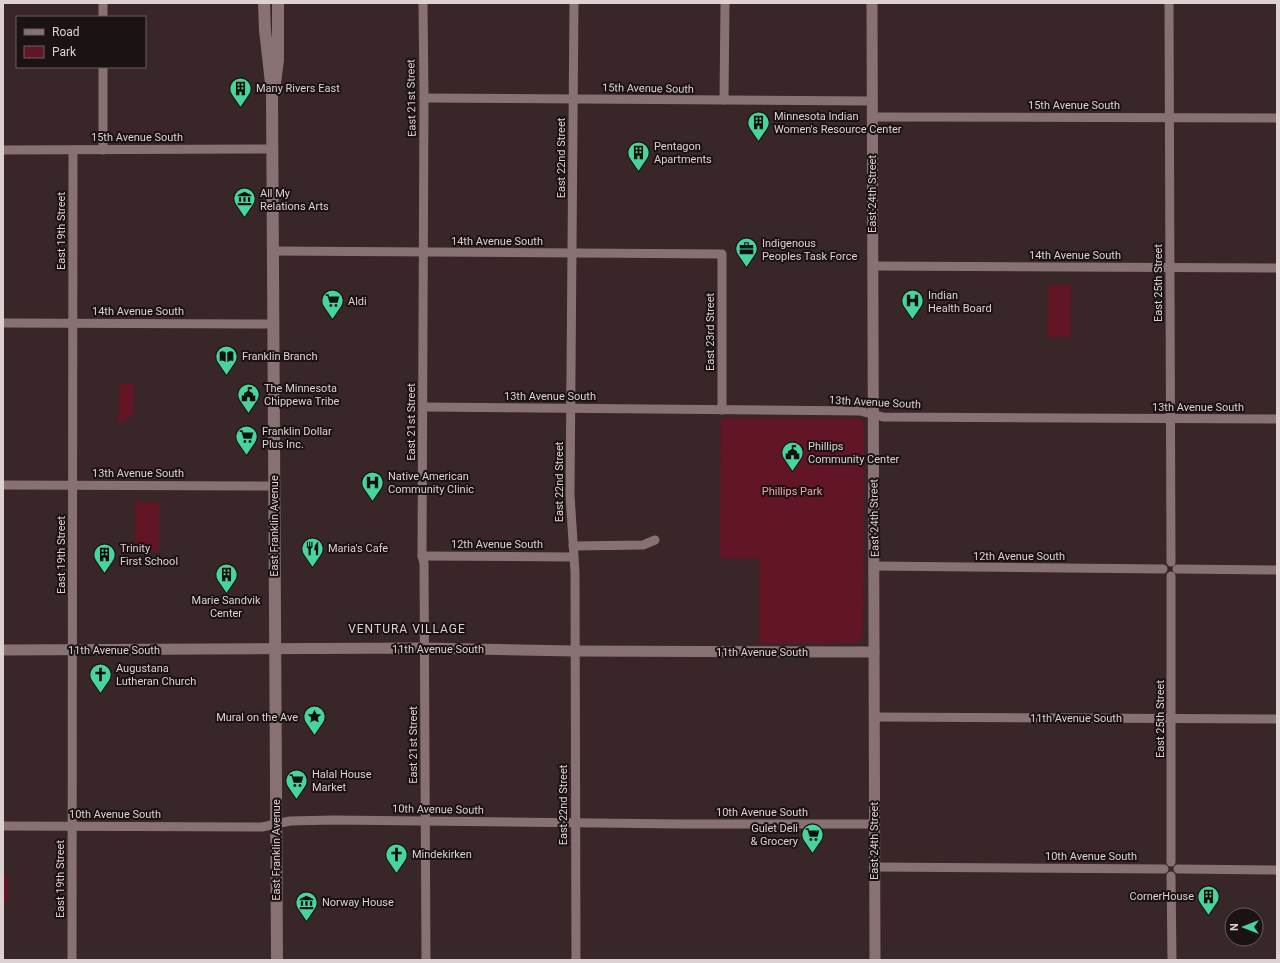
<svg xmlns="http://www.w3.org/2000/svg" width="1280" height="963" font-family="Roboto,sans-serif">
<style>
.green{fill:#621525}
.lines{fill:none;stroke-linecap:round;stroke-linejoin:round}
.minor{stroke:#877173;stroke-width:9}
.tertiary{stroke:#877173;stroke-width:11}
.secondary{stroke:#877173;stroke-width:12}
.labels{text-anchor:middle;stroke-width:4;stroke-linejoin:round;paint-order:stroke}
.poi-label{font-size:11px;fill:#ded1d2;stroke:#1a1213;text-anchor:start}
.street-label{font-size:11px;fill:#ded1d2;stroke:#1a1213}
.park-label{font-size:11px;fill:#f4a5ad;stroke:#1a1213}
.neighbourhood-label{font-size:12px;letter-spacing:1px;fill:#ded1d2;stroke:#1a1213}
</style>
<rect width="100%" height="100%" fill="#392628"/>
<g class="green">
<polygon points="1048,285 1071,285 1070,337 1047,337"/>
<polygon points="119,384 134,384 134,414 118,426"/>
<polygon points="721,418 859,418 864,423 863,636 858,643 759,644 759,559 720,558"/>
<polygon points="135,502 159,503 159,551 135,551"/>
<rect x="3" y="876" width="5" height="25"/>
</g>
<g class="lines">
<g class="minor">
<polyline points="103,3 103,17"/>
<polyline points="423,3 424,98 422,556 424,563 426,960"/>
<polyline points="574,3 570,495 575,572 576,960"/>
<polyline points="1169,3 1171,562"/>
<polyline points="103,67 103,150"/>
<polyline points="424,98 872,101"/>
<polyline points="724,100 725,3"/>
<polyline points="872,117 1277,118"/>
<polyline points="3,150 272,149"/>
<polyline points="272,251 722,254 722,410"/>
<polyline points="873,266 1277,268"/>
<polyline points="3,323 273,324"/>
<polyline points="423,407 860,411 883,417 1277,419"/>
<polyline points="3,485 274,486"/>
<polyline points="573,546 643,545 655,540"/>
<polyline points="422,556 573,557"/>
<polyline points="874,566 1163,569"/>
<polyline points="1177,569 1277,570"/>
<polyline points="1171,576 1171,862"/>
<polyline points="875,717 1277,719"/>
<polyline points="3,826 262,827 290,821 334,820 683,824 874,824"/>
<polyline points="874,867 1164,869"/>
<polyline points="1178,869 1277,870"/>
<polyline points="1171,876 1172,960"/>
<polyline points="72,960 73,150"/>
</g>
<g class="tertiary">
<polyline points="872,3 875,960"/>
<polyline points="3,650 425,648 574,651 874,652"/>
</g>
<g class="secondary">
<polyline points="264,3 265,30 272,92 277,960"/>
<polyline points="275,83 278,60 278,3"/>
</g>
</g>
<defs>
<symbol id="building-pin" viewBox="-11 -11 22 30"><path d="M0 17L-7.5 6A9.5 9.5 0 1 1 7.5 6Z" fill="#47d49d" stroke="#1a1213"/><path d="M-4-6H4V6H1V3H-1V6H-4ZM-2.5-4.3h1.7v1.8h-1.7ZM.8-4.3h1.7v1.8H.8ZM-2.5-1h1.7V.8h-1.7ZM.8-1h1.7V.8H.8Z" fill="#111"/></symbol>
<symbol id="museum-pin" viewBox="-11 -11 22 30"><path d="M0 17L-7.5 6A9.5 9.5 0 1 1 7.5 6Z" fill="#47d49d" stroke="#1a1213"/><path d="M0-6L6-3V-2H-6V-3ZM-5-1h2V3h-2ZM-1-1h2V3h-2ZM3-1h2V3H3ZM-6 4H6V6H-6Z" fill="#111"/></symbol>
<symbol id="office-pin" viewBox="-11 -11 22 30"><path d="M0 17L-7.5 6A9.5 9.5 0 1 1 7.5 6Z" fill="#47d49d" stroke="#1a1213"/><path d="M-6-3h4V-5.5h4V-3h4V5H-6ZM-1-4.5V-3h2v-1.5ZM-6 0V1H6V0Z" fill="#111"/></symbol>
<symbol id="supermarket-pin" viewBox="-11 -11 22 30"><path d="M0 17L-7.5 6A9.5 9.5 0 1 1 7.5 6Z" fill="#47d49d" stroke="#1a1213"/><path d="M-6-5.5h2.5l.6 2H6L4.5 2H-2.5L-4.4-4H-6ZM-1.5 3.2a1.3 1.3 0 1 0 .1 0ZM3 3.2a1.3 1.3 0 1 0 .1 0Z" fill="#111"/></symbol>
<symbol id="hospital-pin" viewBox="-11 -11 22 30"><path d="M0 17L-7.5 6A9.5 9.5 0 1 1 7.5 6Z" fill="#47d49d" stroke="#1a1213"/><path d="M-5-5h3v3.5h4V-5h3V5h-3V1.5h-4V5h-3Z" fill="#111"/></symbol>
<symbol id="library-pin" viewBox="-11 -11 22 30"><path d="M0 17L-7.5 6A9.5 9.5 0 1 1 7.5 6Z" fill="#47d49d" stroke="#1a1213"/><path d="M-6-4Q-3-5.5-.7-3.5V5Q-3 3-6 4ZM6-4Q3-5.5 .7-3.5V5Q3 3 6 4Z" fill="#111"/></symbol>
<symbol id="civic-pin" viewBox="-11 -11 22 30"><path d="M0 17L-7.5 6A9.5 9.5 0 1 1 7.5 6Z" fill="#47d49d" stroke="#1a1213"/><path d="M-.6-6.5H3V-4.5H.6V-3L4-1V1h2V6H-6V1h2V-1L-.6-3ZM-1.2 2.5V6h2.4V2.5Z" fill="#111"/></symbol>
<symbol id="restaurant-pin" viewBox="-11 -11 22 30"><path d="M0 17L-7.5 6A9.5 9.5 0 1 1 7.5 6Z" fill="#47d49d" stroke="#1a1213"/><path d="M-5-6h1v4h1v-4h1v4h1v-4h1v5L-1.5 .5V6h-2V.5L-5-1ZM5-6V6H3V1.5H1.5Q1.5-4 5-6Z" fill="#111"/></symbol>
<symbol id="church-pin" viewBox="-11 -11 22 30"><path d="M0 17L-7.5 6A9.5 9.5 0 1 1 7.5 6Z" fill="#47d49d" stroke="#1a1213"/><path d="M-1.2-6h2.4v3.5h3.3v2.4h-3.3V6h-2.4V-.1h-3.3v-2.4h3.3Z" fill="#111"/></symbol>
<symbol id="sight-pin" viewBox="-11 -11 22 30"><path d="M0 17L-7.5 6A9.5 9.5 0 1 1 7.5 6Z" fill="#47d49d" stroke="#1a1213"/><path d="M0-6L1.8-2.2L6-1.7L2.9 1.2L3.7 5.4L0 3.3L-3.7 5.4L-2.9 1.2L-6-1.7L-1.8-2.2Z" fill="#111"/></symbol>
</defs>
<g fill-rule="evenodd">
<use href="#building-pin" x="228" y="76" width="25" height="34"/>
<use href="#building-pin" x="746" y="110" width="25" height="34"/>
<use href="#building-pin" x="626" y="140" width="25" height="34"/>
<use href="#museum-pin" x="232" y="186" width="25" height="34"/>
<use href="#office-pin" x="734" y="236" width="25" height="34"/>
<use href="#supermarket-pin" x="320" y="288" width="25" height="34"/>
<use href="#hospital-pin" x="900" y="288" width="25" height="34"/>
<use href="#library-pin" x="214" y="344" width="25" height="34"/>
<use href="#civic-pin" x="236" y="382" width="25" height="34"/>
<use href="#supermarket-pin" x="234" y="424" width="25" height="34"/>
<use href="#civic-pin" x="780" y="440" width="25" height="34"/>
<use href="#hospital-pin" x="360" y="470" width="25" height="34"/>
<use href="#restaurant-pin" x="300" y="536" width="25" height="34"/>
<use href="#building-pin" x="92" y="542" width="25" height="34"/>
<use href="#building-pin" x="214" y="562" width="25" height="34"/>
<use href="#church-pin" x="88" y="662" width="25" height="34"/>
<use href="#sight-pin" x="302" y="704" width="25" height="34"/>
<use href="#supermarket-pin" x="284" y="768" width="25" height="34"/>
<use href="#supermarket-pin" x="800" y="822" width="25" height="34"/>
<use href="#church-pin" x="384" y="842" width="25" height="34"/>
<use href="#building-pin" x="1196" y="884" width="25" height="34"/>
<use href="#museum-pin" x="294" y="890" width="25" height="34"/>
</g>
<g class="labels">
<g class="poi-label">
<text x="256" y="92">Many Rivers East</text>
<text x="774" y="120">Minnesota Indian<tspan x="774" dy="13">Women's Resource Center</tspan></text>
<text x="654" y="150">Pentagon<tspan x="654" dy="13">Apartments</tspan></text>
<text x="260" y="197">All My<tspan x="260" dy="13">Relations Arts</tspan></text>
<text x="762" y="247">Indigenous<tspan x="762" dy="13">Peoples Task Force</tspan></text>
<text x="928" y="299">Indian<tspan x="928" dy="13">Health Board</tspan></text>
<text x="348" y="305">Aldi</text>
<text x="242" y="360">Franklin Branch</text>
<text x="264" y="392">The Minnesota<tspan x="264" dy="13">Chippewa Tribe</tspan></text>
<text x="262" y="435">Franklin Dollar<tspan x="262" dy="13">Plus Inc.</tspan></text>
<text x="808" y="450">Phillips<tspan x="808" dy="13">Community Center</tspan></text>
<text x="388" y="480">Native American<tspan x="388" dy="13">Community Clinic</tspan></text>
<text x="120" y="552">Trinity<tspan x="120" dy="13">First School</tspan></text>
<text x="328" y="552">Maria's Cafe</text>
<text x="226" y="604" text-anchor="middle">Marie Sandvik<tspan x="226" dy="13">Center</tspan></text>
<text x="116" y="672">Augustana<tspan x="116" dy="13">Lutheran Church</tspan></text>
<text x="298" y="721" text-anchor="end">Mural on the Ave</text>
<text x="312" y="778">Halal House<tspan x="312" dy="13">Market</tspan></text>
<text x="798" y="832" text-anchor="end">Gulet Deli<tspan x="798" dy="13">&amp; Grocery</tspan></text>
<text x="412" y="858">Mindekirken</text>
<text x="1194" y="900" text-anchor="end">CornerHouse</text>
<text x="322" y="906">Norway House</text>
</g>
<g class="street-label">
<text transform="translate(648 88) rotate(1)" y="4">15th Avenue South</text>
<text transform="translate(411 98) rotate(-91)" y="4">East 21st Street</text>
<text x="1074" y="109">15th Avenue South</text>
<text x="137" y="141">15th Avenue South</text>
<text transform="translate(561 158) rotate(-90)" y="4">East 22nd Street</text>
<text transform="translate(872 194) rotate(-90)" y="4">East 24th Street</text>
<text transform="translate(61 231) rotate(-90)" y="4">East 19th Street</text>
<text x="497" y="245">14th Avenue South</text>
<text x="1075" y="259">14th Avenue South</text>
<text transform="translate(1158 283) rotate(-90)" y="4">East 25th Street</text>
<text x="138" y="315">14th Avenue South</text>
<text transform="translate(710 332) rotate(-90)" y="4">East 23rd Street</text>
<text x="550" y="400">13th Avenue South</text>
<text transform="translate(875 402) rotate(3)" y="4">13th Avenue South</text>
<text x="1198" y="411">13th Avenue South</text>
<text transform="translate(411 422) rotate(-90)" y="4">East 21st Street</text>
<text x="138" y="477">13th Avenue South</text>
<text transform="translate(559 482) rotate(-90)" y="4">East 22nd Street</text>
<text transform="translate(874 518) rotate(-91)" y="4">East 24th Street</text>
<text transform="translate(274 526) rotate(-90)" y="4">East Franklin Avenue</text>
<text x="497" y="548">12th Avenue South</text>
<text transform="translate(61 555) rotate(-90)" y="4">East 19th Street</text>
<text x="1019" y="560">12th Avenue South</text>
<text x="438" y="653">11th Avenue South</text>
<text x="114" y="654">11th Avenue South</text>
<text x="762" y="656">11th Avenue South</text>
<text x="1076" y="722">11th Avenue South</text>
<text transform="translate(1160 719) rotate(-90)" y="4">East 25th Street</text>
<text transform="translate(413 745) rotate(-90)" y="4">East 21st Street</text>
<text transform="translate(563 805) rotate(-90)" y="4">East 22nd Street</text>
<text transform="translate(438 809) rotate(1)" y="4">10th Avenue South</text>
<text x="762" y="816">10th Avenue South</text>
<text x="115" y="818">10th Avenue South</text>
<text transform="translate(874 841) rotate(-90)" y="4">East 24th Street</text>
<text transform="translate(276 850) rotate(-90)" y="4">East Franklin Avenue</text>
<text x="1091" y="860">10th Avenue South</text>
<text transform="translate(60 879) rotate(-90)" y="4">East 19th Street</text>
</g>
<g class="park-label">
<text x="792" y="495">Phillips Park</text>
</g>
<g class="neighbourhood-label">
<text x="407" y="633">VENTURA VILLAGE</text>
</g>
</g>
<rect width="1280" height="963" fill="none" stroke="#ded1d2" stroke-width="8"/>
<rect x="16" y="16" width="130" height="52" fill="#1a1213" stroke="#685e5f"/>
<rect x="24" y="29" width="20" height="6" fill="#877173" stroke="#685e5f"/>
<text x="52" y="36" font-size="12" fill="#ded1d2">Road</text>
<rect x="24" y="46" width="20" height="12" fill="#621525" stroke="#685e5f"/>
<text x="52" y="56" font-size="12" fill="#ded1d2">Park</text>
<g transform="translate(1244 927) rotate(270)"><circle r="19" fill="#1a1213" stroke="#685e5f"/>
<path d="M0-3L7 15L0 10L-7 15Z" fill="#47d49d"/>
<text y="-6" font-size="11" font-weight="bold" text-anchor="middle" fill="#ded1d2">N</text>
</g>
</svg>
